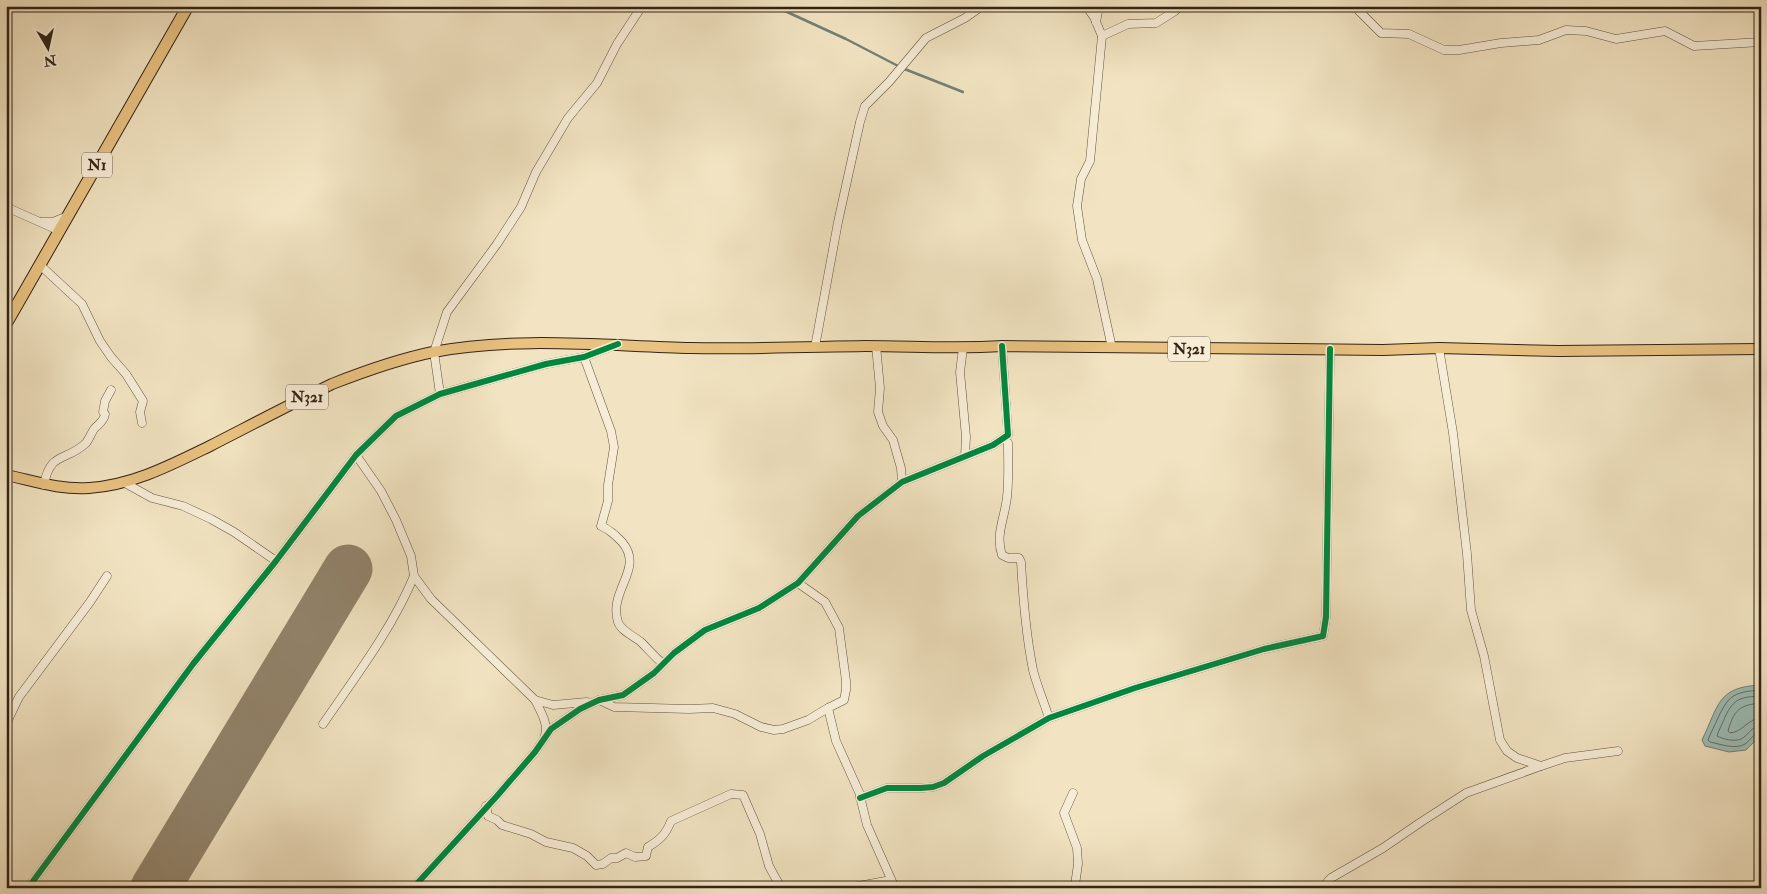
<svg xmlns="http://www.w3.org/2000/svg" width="1767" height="894" font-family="'IM FELL Double Pica',serif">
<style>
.water{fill:#9cbeb7;stroke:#728076}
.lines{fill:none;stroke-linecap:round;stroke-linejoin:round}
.shore{stroke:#677066;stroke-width:1}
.stream{stroke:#728076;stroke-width:2.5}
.runway{stroke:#92846c;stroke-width:49}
.minor-casing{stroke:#625340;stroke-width:9}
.major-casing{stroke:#322315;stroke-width:12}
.highway-casing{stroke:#322315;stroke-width:13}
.minor{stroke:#f7edd7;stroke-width:8}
.major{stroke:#e9c281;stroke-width:10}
.highway{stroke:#e9c281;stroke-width:11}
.cycleway-casing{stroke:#f7edd7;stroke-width:9}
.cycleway{stroke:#00873e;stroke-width:6}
.labels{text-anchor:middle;stroke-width:4.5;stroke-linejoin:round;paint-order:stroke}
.shield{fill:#f7edd7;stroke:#6d604f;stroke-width:1}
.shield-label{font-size:15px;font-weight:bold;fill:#322315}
</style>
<rect width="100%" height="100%" fill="#f2e4c2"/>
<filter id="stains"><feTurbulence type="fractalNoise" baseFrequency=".004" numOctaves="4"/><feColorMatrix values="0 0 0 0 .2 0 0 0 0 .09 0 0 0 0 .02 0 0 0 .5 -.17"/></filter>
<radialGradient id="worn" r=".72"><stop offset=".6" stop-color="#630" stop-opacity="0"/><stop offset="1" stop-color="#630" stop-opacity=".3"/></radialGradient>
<path class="water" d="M1761 685V735L1746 750 1729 752 1705 746 1702 740C1719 705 1717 687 1761 685Z"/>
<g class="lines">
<g class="shore">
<path d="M1761 690C1735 692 1729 694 1718 718 1715 725 1711 732 1708 740L1710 742C1720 744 1736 750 1745 744 1751 740 1753 733 1761 732"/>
<path d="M1761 696C1741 697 1734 698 1725 717 1723 723 1719 729 1717 736 1723 739 1734 742 1741 739 1749 735 1750 727 1761 726"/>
<path d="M1761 703C1739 705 1734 710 1728 731L1730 733C1743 732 1747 719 1761 718"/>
</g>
<polyline class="stream" points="774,6 846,39 902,68 963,92"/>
<polyline class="runway" points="155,888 348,569"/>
<defs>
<g id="minor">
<polyline points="1086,6 1094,17 1102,36 1090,161 1081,179 1077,206 1082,240 1097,279 1112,348"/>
<polyline points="1354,6 1381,33 1409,34 1444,50 1459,50 1501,43 1539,40 1566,30 1586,31 1616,39 1665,31 1694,46 1761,42"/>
<polyline points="1096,22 1099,6"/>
<polyline points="1102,36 1128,24 1156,23 1175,11 1180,6"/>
<polyline points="6,207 60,231"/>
<polyline points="41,222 53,222 68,216"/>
<polyline points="40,265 82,304 100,341 111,357 126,374 143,401 140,412 142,423"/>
<polyline points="876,346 880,388 878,412 883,426 893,440 901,468 902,482"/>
<polyline points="815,347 838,222 860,122 865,106 889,82 926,38 965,18 982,6"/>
<polyline points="963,348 960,372 966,437 965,456"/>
<polyline points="1439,348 1453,433 1467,554 1471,610 1484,656 1500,740 1507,751 1517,758 1541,766 1565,758 1618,751"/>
<path d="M584 357 611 431 614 447 608 485V501L601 526C610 530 615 535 622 542 645 569 608 590 618 622 621 631 634 636 641 642 648 649 655 657 663 664"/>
<polyline points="440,394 434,352 447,312 497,244 521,207 536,172 568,118 597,83 617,44 642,6"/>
<path d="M1008 443C1008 461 1009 479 1007 497 1005 517 995 535 1002 555L1008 558H1019L1021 562C1023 598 1026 635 1033 670 1037 686 1044 702 1049 718"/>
<polyline points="356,455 381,491 396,520 411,556 414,576 431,599 535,700 553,705 587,702"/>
<polyline points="125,483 152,498 183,506 211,519 234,532 276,561"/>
<path d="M44 485C50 451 66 462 86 443 89 439 91 434 94 429 98 424 104 422 105 414L103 412 105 401 111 390"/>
<polyline points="798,583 825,602 839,628 846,681 846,690 844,700 828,708 836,741 859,792 867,825 895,888"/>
<path d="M535 700C540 710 549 725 545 735"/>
<polyline points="599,700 614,707 689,709 713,708 735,714 761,727 774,730 783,729 808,720 828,708"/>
<polyline points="6,724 19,697 90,602 107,576"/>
<path d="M323 724C356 676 392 629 414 576"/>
<polyline points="860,798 887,788 921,788 933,787 944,783 983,756 1049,718 1135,688 1264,649 1323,636 1326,617 1330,349"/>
<path d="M486 806 488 816 497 820 502 825 531 834 546 842 573 848 587 856 596 865 603 864 611 858H617L626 853 635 857 646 856 648 847C660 840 666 834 671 821L731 794 743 795 760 834 769 866 781 888"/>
<polyline points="28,888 193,664 276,561 356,455 396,416 440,394 546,364 584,357 610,347"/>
<polyline points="413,888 497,796 535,752 551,729 580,709 599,700 623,695 654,673 674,653 705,630 759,608 798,583 858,516 902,482 993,445 1008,435 1002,346"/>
<polyline points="848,888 891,880"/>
<polyline points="1071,888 1075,885 1078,864 1077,848 1064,813 1073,793"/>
<polyline points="1322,888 1331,878 1383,848 1421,822 1466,793 1541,766"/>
</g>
<path id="major" d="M6 475C34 481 60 490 89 488 133 485 171 465 210 446 251 425 291 404 332 384 365 371 399 359 433 352 518 336 606 346 691 348 749 349 807 347 865 346 911 346 956 349 1002 346L1383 350 1439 348 1558 351 1761 349"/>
<polyline id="highway" points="6,324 188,6"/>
</defs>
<use href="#minor" class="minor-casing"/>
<use href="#major" class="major-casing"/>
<use href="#highway" class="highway-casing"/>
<use href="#minor" class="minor"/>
<use href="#major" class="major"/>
<use href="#highway" class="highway"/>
<defs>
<g id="cycleway">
<polyline points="860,798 887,788 921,788 933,787 944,783 983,756 1049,718 1135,688 1264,649 1323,636 1326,617 1330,349"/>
<polyline points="28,888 193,664 276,561 356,455 396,416 440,394 546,364 584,357 618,344"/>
<polyline points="413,888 497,796 535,752 551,729 580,709 599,700 623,695 654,673 674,653 705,630 759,608 798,583 858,516 902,482 993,445 1008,435 1002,346"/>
</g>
</defs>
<use href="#cycleway" class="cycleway-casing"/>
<use href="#cycleway" class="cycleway"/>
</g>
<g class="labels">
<g class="shield">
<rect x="82" y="152.5" width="30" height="25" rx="4"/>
<rect x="1168" y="336.5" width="42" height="25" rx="4"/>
<rect x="286" y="384.5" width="42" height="25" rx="4"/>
</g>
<g class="shield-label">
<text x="97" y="170">N1</text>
<text x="1189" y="354">N321</text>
<text x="307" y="402">N321</text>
</g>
</g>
<rect width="1767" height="894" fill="none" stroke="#f2e4c2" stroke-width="25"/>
<rect x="8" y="8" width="1752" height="879" fill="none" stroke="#322315" stroke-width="2.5"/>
<rect x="12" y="12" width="1742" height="869" fill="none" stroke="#322315"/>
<g transform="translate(48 48) rotate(171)" stroke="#f7edd7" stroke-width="4" paint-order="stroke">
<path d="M0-4L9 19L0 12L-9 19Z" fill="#322315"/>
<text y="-8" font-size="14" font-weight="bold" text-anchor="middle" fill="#322315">N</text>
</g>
<rect width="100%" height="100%" filter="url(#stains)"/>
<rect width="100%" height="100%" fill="url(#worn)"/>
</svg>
